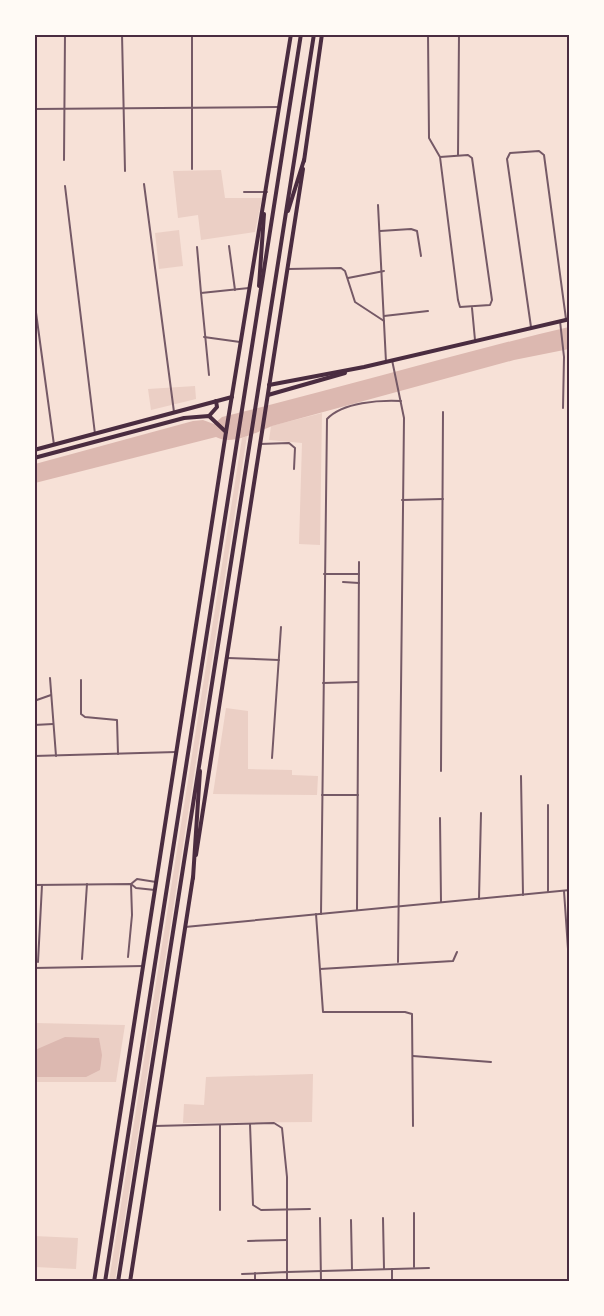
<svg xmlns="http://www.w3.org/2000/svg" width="604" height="1316" font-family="'Titillium Web',sans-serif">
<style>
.green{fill:#ebcfc5}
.water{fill:#dcb8b0}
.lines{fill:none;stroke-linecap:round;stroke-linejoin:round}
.minor{stroke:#755966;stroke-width:2}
.secondary{stroke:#4a2c40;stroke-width:4}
.trunk{stroke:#4a2c40;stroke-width:4}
.neatline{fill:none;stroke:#4a2c40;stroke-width:2}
</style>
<rect width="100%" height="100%" fill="#f7e1d7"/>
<g class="green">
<polygon points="221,170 225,198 262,198 255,232 201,240 198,215 178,218 173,171"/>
<polygon points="179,230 183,266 159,269 155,233"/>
<polygon points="195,386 196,399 151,410 148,389"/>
<polygon points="322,413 320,545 299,544 302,443 269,440 271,426"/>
<polygon points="247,436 115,1281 109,1281 242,438"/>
<polygon points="226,708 248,711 248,769 292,770 292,775 318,776 317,795 213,794"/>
<polygon points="35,1023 125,1025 116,1082 35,1082"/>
<polygon points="313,1074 312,1122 183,1123 184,1104 204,1105 206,1077"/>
<polygon points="34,1236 78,1238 76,1269 35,1267"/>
</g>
<g class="water">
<path d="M569 327V349L514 360 272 426C257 432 232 446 216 437L35 483V464L193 421 203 420 214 424 222 417C338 389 453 354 569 327Z"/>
<polygon points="65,1037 99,1038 102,1055 100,1070 86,1077 35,1077 35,1050"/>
</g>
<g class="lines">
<g class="minor">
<polyline points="122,34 125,171"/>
<polyline points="428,34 429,138 440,157 458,300 460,307 490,305 492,300 472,158 468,155 440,157"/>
<polyline points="34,109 278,107"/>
<polyline points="458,155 459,34"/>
<polyline points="64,160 65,34"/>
<polyline points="192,169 192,34"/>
<polyline points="144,184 174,412"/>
<polyline points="65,186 95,434"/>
<polyline points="244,192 267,192"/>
<polyline points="378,205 386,362"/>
<polyline points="380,231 411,229 417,231 421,256"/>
<polyline points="229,246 235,290"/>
<polyline points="197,247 201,293"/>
<polyline points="288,269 341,268 345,271 355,302 384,321"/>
<polyline points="348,278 384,271"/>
<polyline points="34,298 54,445"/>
<polyline points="472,308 475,340"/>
<polyline points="384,316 428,311"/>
<polyline points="560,321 564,357 563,408"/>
<polyline points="531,327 507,159 510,153 539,151 544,155 566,319"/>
<polyline points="204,337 240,342"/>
<polyline points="392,360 404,418 398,962"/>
<polyline points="209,375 201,293 249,288"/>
<polyline points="260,444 289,443 295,448 294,469"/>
<polyline points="402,500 443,499"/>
<polyline points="324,574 359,574"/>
<polyline points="343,582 359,583"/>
<polyline points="228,658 279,660"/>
<polyline points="50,678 56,756"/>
<polyline points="81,680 81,714 85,717 117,720 118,754"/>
<polyline points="323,683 358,682"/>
<polyline points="34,701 51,695"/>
<polyline points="34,725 53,724"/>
<polyline points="34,756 176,752"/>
<polyline points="272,758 281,627"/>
<polyline points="441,771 443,412"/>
<polyline points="521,776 523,895"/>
<polyline points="322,795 358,795"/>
<polyline points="440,818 441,902"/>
<polyline points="34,885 131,884 132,915 128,957"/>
<polyline points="155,890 136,888 131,884 137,879 156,882"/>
<polyline points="564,891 570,978"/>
<polyline points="548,892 548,805"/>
<polyline points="479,899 481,813"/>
<polyline points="357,910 359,562"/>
<polyline points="316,914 323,1012 405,1012 412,1014 413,1126"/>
<path d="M321 914 327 419C343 402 380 400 401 401"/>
<polyline points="185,927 570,890"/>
<polyline points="82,959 87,884"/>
<polyline points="38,962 42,885"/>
<polyline points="34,968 143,966"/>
<polyline points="320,969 453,961 457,952"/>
<polyline points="413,1056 491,1062"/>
<polyline points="250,1124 253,1205 261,1210 310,1209"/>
<polyline points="154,1126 274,1123 282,1128 287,1177 287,1272 429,1268"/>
<polyline points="220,1210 220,1125"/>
<polyline points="414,1213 414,1267"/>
<polyline points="320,1218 321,1282"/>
<polyline points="383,1218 384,1269"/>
<polyline points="351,1220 352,1270"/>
<polyline points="248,1241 287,1240"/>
<polyline points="392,1269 392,1282"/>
<polyline points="242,1274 287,1272 287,1282"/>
<polyline points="255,1282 255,1273"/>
</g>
<g class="secondary">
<polyline points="304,161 322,34"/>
<polyline points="269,385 364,367 570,319"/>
<polyline points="268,395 345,373"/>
<polyline points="209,416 217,407 216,401"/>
<polyline points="34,450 232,397"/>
<polyline points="34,458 184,418 209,416 226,432"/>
<polyline points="196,855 303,169"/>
<polyline points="94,1282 226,432 291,34"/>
<polyline points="130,1282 193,877"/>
</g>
<g class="trunk">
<polyline points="288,211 304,160"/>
<polyline points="259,286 264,214"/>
<polyline points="193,878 200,771"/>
<polyline points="105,1282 301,34"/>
<polyline points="118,1282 314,34"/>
</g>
</g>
<rect width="604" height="1316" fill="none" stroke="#fffaf5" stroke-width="72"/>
<rect x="36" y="36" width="532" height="1244" class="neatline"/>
</svg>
